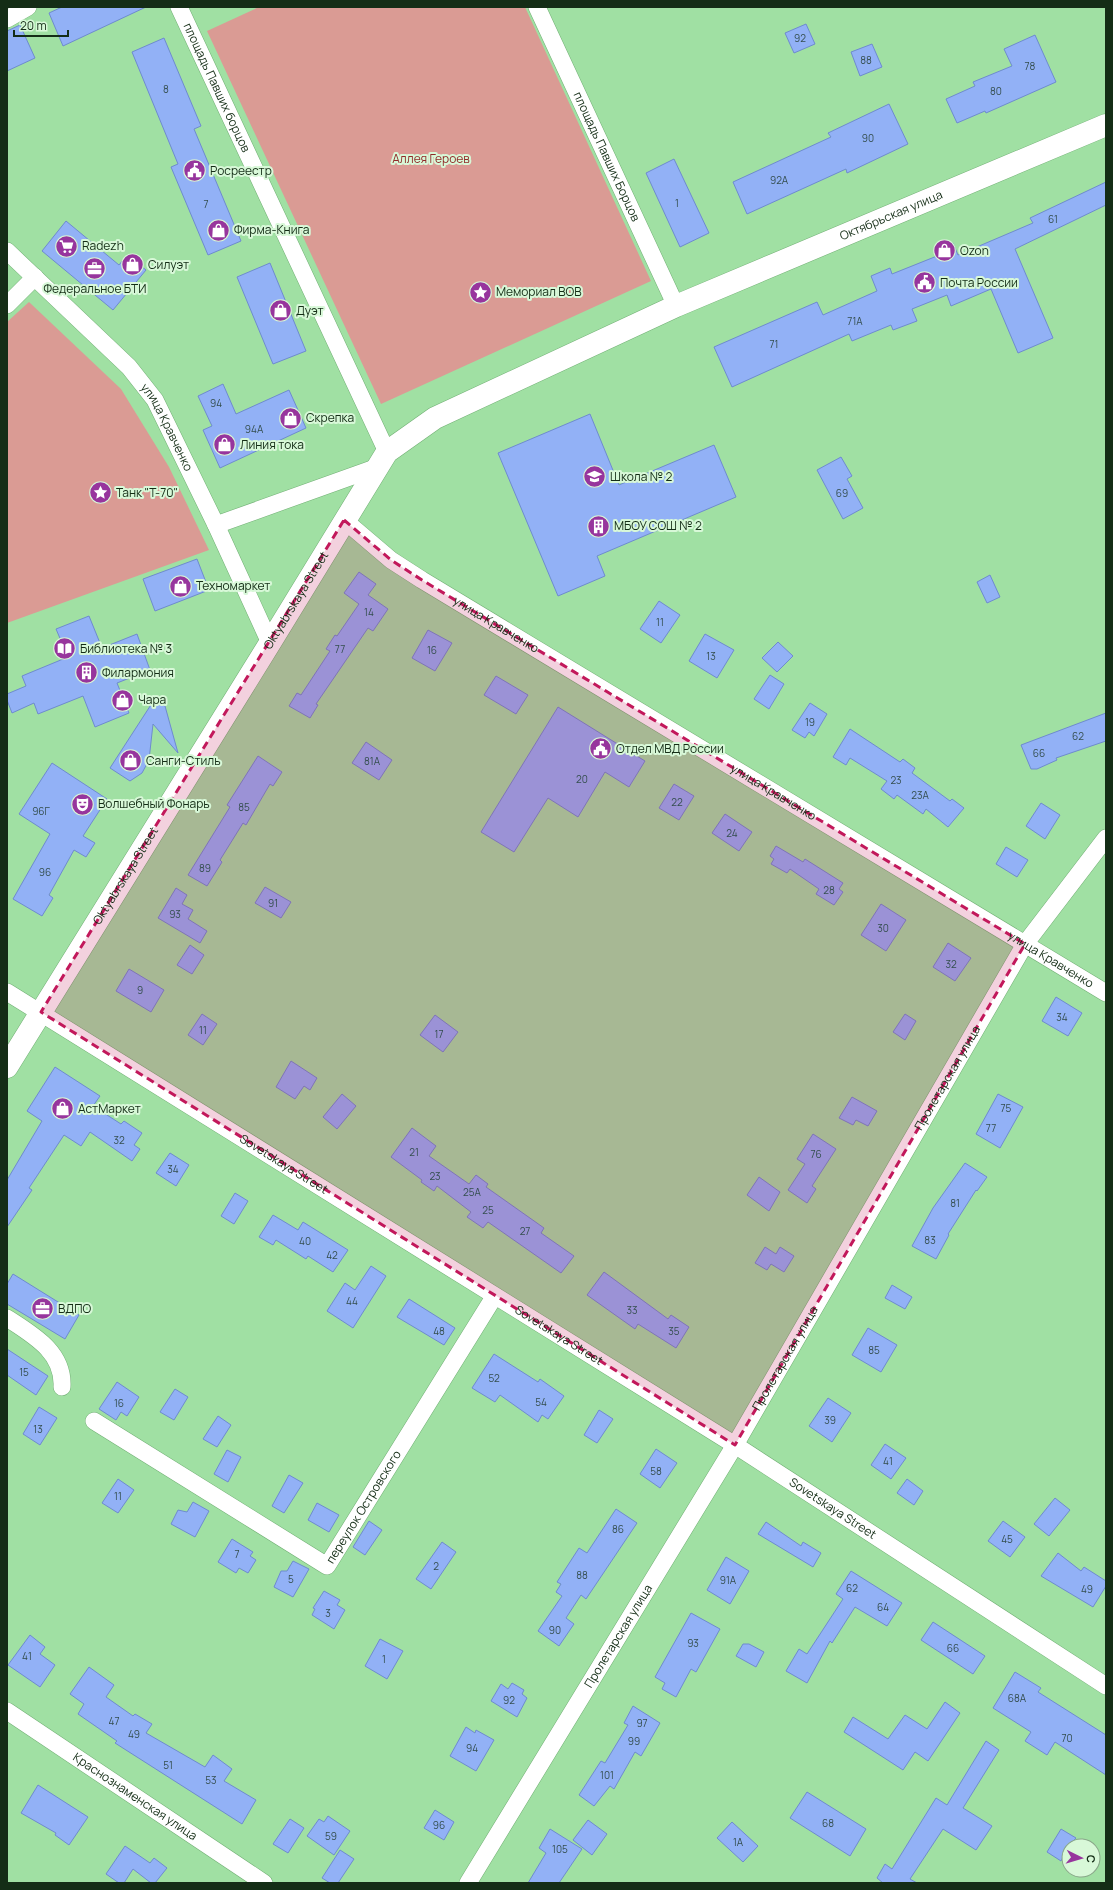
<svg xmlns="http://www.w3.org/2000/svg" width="1113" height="1890" font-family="Manrope,sans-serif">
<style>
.green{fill:#da9b94}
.building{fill:#92b1f6;stroke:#6e8bce}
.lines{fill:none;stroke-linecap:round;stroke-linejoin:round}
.minor-casing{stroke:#71af74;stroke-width:18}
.major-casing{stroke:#71af74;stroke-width:23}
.minor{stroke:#fff;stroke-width:17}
.major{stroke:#fff;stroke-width:22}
.marked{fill:#c2185b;fill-opacity:0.2;stroke:#c2185b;stroke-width:3;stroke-dasharray:8 5;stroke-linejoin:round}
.labels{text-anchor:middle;stroke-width:4;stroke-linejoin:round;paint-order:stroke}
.number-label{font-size:10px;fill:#344e4e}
.street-label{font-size:12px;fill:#142d16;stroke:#d8f8d8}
.park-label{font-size:12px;fill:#8f2b29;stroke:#d8f8d8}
.poi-label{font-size:12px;fill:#142d16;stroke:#d8f8d8;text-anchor:start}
</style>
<rect width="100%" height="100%" fill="#a0e0a3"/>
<g class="green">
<polygon points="259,7 525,7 651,281 381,404 207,31"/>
<polygon points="29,302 121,389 169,467 209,550 7,623 7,322"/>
</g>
<g class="building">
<polygon points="62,7 146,7 63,46 49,13"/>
<polygon points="806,24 815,44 794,53 785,33"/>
<polygon points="20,25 35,58 7,71 7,31"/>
<polygon points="1035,35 1056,82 986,113 985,111 957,123 946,99 975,86 973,82 1012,66 1004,49"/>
<polygon points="164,38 201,126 194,129 241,241 208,255 171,167 178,164 132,52"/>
<polygon points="872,44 882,67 860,76 851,52"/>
<polygon points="889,104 908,144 847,173 846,169 747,214 733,182 831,137 828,133"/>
<polygon points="674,159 709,233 680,247 646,173"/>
<polygon points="1106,182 1106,205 1015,249 1053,338 1018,353 991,289 951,306 947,295 912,309 917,321 893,330 891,325 852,341 849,334 732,387 714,347 817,302 823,315 877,291 871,276 890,268 892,274 937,256 935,251 953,243 958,255 1033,223 1030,218"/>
<polygon points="66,221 119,265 127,255 146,270 113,310 42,251"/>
<polygon points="270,263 306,351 273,364 237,277"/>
<polygon points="223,384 236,414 289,390 306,428 220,468 203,430 212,426 198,396"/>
<polygon points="590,414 619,485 714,445 736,497 597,556 605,576 558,596 498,453"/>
<polygon points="841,457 852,476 847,479 863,508 843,519 817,470"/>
<polygon points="197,559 209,590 155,611 143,579"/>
<polygon points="359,572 376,584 368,595 388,609 373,631 368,628 316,704 318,705 310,718 289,706 297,693 301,695 330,651 326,649 335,635 337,636 359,604 344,593"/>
<polygon points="990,575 1000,597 987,603 977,582"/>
<polygon points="659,601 680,615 661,643 640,629"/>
<polygon points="89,616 102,648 137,634 150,670 117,683 129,713 95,727 83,696 38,714 34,703 12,713 7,700 7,694 26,686 22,676 68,657 56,629"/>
<polygon points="428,630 452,643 435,671 412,658"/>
<polygon points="705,634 734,650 717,678 689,661"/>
<polygon points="778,642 793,656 777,672 762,658"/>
<polygon points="770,675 784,684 769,709 754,699"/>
<polygon points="496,676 528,695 516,714 484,695"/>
<polygon points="156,697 156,699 165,706 178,753 153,724 149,760 142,773 130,781 110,768"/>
<polygon points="810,703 827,714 814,736 809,732 805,738 792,730"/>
<polygon points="558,707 645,761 629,787 605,772 578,817 548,798 514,852 481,832"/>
<polygon points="1106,713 1106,741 1056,758 1057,760 1037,769 1031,769 1021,745"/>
<polygon points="850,729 900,762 903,759 915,768 912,773 950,801 952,799 964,808 948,827 926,809 923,814 897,795 894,799 881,789 887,781 850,758 846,765 833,757"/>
<polygon points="366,742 392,760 379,780 352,763"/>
<polygon points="258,756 282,772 273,786 270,784 246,825 243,823 220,860 222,862 207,886 188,875 230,807 227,805"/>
<polygon points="52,763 107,799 83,836 95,843 86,857 74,850 49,895 53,898 42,916 13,899 50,834 19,814"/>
<polygon points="674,784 694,796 679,820 659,808"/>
<polygon points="1041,803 1060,815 1045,839 1026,826"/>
<polygon points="725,814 752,832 739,851 712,833"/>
<polygon points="776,846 803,862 805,859 843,883 839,889 843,892 834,905 816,894 819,889 790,869 787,873 771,864 774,859 770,856"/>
<polygon points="1006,847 1028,860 1017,877 996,864"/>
<polygon points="265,887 291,902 281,918 255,903"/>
<polygon points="176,888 187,895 182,904 193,910 188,919 207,931 200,943 158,918"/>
<polygon points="881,904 906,920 886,951 861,935"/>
<polygon points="948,943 971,958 955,981 933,967"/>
<polygon points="190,945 204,955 192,974 177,965"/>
<polygon points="129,969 164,990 151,1012 116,991"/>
<polygon points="1056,997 1082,1013 1068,1036 1042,1021"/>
<polygon points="202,1014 217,1024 203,1045 188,1035"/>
<polygon points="905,1014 916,1021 905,1040 893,1032"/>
<polygon points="435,1015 458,1032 443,1052 420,1035"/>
<polygon points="291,1061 317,1078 310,1090 304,1086 295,1099 276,1087"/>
<polygon points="55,1067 100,1096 93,1106 121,1124 124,1121 142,1133 134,1145 140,1149 132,1161 90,1132 81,1146 64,1135 29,1188 32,1190 7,1227 7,1180 42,1121 27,1111"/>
<polygon points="342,1094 356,1106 337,1129 323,1117"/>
<polygon points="998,1094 1023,1107 1000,1148 976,1134"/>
<polygon points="852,1097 877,1111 868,1126 856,1120 853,1125 839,1118"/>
<polygon points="412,1128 436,1146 429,1156 469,1184 476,1175 488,1184 486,1187 544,1228 541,1233 574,1256 561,1273 488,1222 483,1228 467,1217 471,1212 437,1186 434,1191 421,1182 422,1180 391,1157"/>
<polygon points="813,1134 836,1149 812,1186 816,1189 807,1203 788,1190 805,1164 797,1159"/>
<polygon points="170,1153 189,1165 176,1186 156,1173"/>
<polygon points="965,1163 987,1177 977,1191 976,1190 948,1234 949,1235 936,1259 912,1246 933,1208"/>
<polygon points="759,1177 780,1192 769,1211 747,1195"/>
<polygon points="235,1193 248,1201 234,1224 221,1216"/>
<polygon points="273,1215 298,1230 303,1222 348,1250 333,1272 308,1256 306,1259 276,1240 273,1245 259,1237"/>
<polygon points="765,1247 776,1254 780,1247 794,1256 784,1272 771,1264 767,1270 755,1263"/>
<polygon points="371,1266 386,1276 353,1328 327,1311 345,1283 355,1290"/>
<polygon points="604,1272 668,1319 671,1315 689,1327 676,1348 638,1324 635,1329 587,1295"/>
<polygon points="13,1274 79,1315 65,1339 7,1304 7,1284"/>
<polygon points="892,1285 912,1297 905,1309 885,1298"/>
<polygon points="409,1299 455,1328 444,1345 397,1317"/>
<polygon points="868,1328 897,1345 881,1372 852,1355"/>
<polygon points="7,1349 48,1376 36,1395 7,1375"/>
<polygon points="494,1354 538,1382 540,1379 564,1396 548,1419 542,1415 538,1422 500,1395 495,1402 472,1388"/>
<polygon points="117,1382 139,1397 127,1416 121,1412 116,1420 99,1409"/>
<polygon points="175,1389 188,1397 174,1420 160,1412"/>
<polygon points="828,1398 851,1413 832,1442 809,1426"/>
<polygon points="39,1407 57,1418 40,1445 23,1434"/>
<polygon points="599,1410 613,1419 597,1443 584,1435"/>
<polygon points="218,1416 231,1425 217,1447 203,1439"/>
<polygon points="885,1444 906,1458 891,1479 871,1465"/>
<polygon points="656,1449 677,1463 660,1488 640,1474"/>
<polygon points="227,1450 241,1457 228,1482 214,1474"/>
<polygon points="289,1475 303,1483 284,1513 272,1506"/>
<polygon points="118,1479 134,1490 118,1513 102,1503"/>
<polygon points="907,1479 923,1491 914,1505 897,1493"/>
<polygon points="1055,1498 1070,1510 1049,1536 1034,1524"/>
<polygon points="193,1502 209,1511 195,1537 171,1524 178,1510 187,1512"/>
<polygon points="317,1503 339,1515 329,1532 308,1520"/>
<polygon points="616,1509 637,1523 586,1599 581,1595 566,1618 574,1624 559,1646 538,1631 562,1596 556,1592 561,1584 557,1582 579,1548 587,1553"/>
<polygon points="369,1521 382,1530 365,1555 353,1547"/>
<polygon points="1003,1521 1025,1537 1010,1557 988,1541"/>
<polygon points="766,1522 801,1546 803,1542 821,1553 813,1567 758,1534"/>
<polygon points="232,1539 253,1552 250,1556 256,1560 248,1573 239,1568 236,1573 218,1562"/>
<polygon points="442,1542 456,1552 431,1589 416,1579"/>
<polygon points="1058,1553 1081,1571 1084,1567 1106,1581 1106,1586 1093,1607 1041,1576"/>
<polygon points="726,1557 749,1571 730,1604 707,1590"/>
<polygon points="293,1561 309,1569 293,1597 274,1587 281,1571 287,1571"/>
<polygon points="851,1571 902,1603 887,1626 855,1607 832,1643 830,1641 807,1683 786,1671 799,1649 807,1654 843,1599 836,1594"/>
<polygon points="324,1591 340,1600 337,1605 345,1610 334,1629 312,1615 315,1609 313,1608"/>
<polygon points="691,1613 720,1629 696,1672 691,1669 676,1697 662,1689 665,1683 655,1677"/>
<polygon points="933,1622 985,1656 973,1674 921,1640"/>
<polygon points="30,1635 45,1647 40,1654 55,1665 40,1687 8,1665"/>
<polygon points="380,1639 403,1651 387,1679 365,1666"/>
<polygon points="743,1644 749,1644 764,1652 756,1667 736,1656"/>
<polygon points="89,1667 114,1685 106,1697 133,1716 135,1714 152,1724 146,1733 205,1767 213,1755 232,1769 224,1781 256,1800 242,1824 115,1743 117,1741 78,1714 84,1704 70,1694"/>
<polygon points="1015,1672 1041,1688 1038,1692 1106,1735 1106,1775 1055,1742 1047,1755 1025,1741 1031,1732 993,1708"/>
<polygon points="512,1683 524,1690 522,1694 527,1698 517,1717 491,1701 501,1684 508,1689"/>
<polygon points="945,1702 960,1713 928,1761 915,1752 903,1770 844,1732 853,1717 888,1739 905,1715 927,1729"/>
<polygon points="633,1706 660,1723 641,1756 635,1752 614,1789 610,1786 594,1806 579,1795 601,1761 605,1763 628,1725 624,1723"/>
<polygon points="466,1727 475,1733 476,1730 494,1740 476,1771 450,1756"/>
<polygon points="986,1741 999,1750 963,1808 992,1826 976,1850 943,1829 910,1879 917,1883 883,1883 877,1878 885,1864 892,1869 936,1798 947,1805"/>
<polygon points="38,1785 88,1817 69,1845 55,1835 56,1833 21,1813"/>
<polygon points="807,1792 866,1829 850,1856 790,1818"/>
<polygon points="435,1810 454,1822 444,1840 424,1828"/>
<polygon points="328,1816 350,1831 334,1855 307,1836 319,1819 324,1822"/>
<polygon points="290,1819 304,1828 288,1853 273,1844"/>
<polygon points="588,1820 607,1834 592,1855 573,1840"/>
<polygon points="732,1822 758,1846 743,1862 717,1838"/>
<polygon points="550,1829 582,1849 559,1883 528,1883 546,1853 539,1848"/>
<polygon points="1061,1829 1076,1838 1069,1846 1061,1861 1047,1852"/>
<polygon points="125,1846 150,1863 154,1858 167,1868 155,1883 151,1883 133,1869 124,1883 119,1883 106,1874"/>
<polygon points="340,1850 354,1859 338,1883 330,1883 322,1878"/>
</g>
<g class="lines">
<defs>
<g id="minor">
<path id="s1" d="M179 7 387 452"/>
<path id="s2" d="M537 7 676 306"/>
<polyline points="7,19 28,7"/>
<path id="s3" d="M7 251 129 367 155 400 216 525 270 643"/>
<polyline points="7,305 35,277"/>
<path id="s4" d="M344 520 391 560 422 580 1106 993"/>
<polyline points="216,525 375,468"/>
<path id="s5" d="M7 992 735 1445 1106 1686"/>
<path d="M7 1318C33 1335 64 1352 62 1387"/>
<path id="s6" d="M94 1421 327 1566 494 1297"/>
<path id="s7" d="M7 1711 264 1883"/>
<path id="s8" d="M468 1883 735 1445 1025 944 1106 838"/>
</g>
<g id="major">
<path id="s9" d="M7 1067 270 643 387 452 435 418 676 306 1106 125"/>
</g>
</defs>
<use href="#minor" class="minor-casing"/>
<use href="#major" class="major-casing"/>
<use href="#minor" class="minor"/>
<use href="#major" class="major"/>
</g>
<path class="marked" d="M344 520 391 560 422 580 1025 944 735 1445 41 1012Z"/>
<defs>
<symbol id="civic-disc" viewBox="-11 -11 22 22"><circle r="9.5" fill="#97359d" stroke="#d8f8d8"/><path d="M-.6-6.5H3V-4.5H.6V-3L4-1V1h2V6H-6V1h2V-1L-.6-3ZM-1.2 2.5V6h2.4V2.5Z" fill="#fff"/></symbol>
<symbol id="shop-disc" viewBox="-11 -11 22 22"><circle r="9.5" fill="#97359d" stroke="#d8f8d8"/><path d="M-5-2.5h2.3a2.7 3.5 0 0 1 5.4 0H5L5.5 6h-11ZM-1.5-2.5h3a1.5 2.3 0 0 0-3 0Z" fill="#fff"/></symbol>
<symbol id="supermarket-disc" viewBox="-11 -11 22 22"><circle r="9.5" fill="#97359d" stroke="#d8f8d8"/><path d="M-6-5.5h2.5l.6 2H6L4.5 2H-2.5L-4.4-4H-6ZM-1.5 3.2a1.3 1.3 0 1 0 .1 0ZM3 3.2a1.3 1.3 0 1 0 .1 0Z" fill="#fff"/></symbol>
<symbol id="office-disc" viewBox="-11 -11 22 22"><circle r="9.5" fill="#97359d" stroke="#d8f8d8"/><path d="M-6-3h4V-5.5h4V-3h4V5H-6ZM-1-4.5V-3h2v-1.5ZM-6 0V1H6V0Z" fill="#fff"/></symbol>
<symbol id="sight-disc" viewBox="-11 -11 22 22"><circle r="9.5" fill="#97359d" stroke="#d8f8d8"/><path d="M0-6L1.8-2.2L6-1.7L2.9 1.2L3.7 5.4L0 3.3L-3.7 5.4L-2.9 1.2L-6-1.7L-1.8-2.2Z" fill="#fff"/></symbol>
<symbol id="school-disc" viewBox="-11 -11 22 22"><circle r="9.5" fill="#97359d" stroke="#d8f8d8"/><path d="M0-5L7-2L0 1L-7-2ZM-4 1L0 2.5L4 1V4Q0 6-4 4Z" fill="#fff"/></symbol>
<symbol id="building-disc" viewBox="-11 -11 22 22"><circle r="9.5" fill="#97359d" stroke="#d8f8d8"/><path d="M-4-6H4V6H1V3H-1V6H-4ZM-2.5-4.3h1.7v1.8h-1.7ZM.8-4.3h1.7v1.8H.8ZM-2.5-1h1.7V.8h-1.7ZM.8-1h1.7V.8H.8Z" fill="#fff"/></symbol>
<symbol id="library-disc" viewBox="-11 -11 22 22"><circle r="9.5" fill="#97359d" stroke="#d8f8d8"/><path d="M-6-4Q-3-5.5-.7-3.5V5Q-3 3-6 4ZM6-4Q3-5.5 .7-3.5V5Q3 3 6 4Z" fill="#fff"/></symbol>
<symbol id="theatre-disc" viewBox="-11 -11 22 22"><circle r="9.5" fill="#97359d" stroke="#d8f8d8"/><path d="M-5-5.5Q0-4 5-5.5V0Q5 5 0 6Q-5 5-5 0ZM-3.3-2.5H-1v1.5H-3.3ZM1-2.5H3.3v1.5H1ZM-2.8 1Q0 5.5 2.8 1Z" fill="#fff"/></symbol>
</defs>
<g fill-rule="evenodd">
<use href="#civic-disc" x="182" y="158" width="25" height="25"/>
<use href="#shop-disc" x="206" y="218" width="25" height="25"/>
<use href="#supermarket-disc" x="54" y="234" width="25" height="25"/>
<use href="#shop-disc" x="932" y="238" width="25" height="25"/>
<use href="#shop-disc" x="120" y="252" width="25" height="25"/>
<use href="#office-disc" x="82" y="256" width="25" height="25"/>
<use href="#civic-disc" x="912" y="270" width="25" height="25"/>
<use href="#sight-disc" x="468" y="280" width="25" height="25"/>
<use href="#shop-disc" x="268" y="298" width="25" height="25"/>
<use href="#shop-disc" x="278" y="406" width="25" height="25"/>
<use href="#shop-disc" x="212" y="432" width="25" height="25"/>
<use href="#school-disc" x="582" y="464" width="25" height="25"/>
<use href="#sight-disc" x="88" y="480" width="25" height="25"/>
<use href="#building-disc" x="586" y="514" width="25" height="25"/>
<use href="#shop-disc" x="168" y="574" width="25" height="25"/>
<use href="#library-disc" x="52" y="636" width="25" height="25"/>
<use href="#building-disc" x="74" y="660" width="25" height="25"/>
<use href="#shop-disc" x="110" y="688" width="25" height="25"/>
<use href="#civic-disc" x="588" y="736" width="25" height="25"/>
<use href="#shop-disc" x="118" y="748" width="25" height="25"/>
<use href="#theatre-disc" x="70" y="792" width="25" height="25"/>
<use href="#shop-disc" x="50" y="1096" width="25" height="25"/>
<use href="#office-disc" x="30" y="1296" width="25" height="25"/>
</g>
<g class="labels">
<g class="number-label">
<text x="800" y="42">92</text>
<text x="866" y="64">88</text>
<text x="1030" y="70">78</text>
<text x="166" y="93">8</text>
<text x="996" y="95">80</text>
<text x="868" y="142">90</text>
<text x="779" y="184">92А</text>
<text x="677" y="207">1</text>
<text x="206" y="208">7</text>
<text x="1053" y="223">61</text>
<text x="855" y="325">71А</text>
<text x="774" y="348">71</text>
<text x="216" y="407">94</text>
<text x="254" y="433">94А</text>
<text x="842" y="497">69</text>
<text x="369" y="616">14</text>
<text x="660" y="626">11</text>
<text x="340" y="653">77</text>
<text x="432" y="654">16</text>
<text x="711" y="660">13</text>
<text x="810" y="726">19</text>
<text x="1078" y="740">62</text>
<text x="1039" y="757">66</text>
<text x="372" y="765">81А</text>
<text x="582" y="783">20</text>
<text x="896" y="784">23</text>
<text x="920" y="799">23А</text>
<text x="677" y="806">22</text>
<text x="244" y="811">85</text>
<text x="41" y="815">96Г</text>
<text x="732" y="837">24</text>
<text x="205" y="872">89</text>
<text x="45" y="876">96</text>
<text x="829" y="894">28</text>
<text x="273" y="907">91</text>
<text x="175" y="918">93</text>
<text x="883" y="932">30</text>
<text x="951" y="968">32</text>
<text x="140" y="994">9</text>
<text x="1062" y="1021">34</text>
<text x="203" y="1034">11</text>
<text x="439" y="1038">17</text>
<text x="1006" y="1112">75</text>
<text x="991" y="1132">77</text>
<text x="119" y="1144">32</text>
<text x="414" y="1156">21</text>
<text x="816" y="1158">76</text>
<text x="173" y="1173">34</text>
<text x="435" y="1180">23</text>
<text x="472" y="1196">25А</text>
<text x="955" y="1207">81</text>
<text x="488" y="1214">25</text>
<text x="525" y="1235">27</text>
<text x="930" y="1244">83</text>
<text x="305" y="1245">40</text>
<text x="332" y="1259">42</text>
<text x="352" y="1305">44</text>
<text x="632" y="1314">33</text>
<text x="439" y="1335">48</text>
<text x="674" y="1335">35</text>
<text x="874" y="1354">85</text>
<text x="24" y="1376">15</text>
<text x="494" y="1382">52</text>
<text x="541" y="1406">54</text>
<text x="119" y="1407">16</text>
<text x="830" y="1424">39</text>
<text x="38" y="1433">13</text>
<text x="888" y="1465">41</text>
<text x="656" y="1475">58</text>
<text x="118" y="1500">11</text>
<text x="618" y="1533">86</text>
<text x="1007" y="1543">45</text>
<text x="237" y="1558">7</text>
<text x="436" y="1570">2</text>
<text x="582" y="1579">88</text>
<text x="291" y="1583">5</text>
<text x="728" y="1584">91А</text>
<text x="852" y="1592">62</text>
<text x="1087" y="1593">49</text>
<text x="883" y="1611">64</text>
<text x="328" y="1617">3</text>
<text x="555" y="1634">90</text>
<text x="693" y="1647">93</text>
<text x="953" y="1652">66</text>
<text x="27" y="1660">41</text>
<text x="384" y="1663">1</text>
<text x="1017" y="1702">68А</text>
<text x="509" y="1704">92</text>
<text x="114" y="1725">47</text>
<text x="642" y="1727">97</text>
<text x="134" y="1738">49</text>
<text x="1067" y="1742">70</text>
<text x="634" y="1745">99</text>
<text x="472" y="1752">94</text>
<text x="168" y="1769">51</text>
<text x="607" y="1779">101</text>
<text x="211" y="1784">53</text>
<text x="828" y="1827">68</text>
<text x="439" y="1829">96</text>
<text x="331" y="1840">59</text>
<text x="738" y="1846">1А</text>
<text x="560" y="1853">105</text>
</g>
<g class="street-label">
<text dy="4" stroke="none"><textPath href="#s1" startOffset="89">площадь Павших борцов</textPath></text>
<text dy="4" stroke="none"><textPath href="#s2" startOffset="165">площадь Павших Борцов</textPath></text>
<text dy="4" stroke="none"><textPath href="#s9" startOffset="1281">Октябрьская улица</textPath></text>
<text dy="4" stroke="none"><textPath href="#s3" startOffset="240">улица Кравченко</textPath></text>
<text dy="4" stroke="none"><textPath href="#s9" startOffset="549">Oktyabrskaya Street</textPath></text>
<text dy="4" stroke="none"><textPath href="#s4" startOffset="185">улица Кравченко</textPath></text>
<text dy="4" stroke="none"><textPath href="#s4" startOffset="509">улица Кравченко</textPath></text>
<text dy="4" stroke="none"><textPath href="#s9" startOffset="225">Oktyabrskaya Street</textPath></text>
<text dy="4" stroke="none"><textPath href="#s4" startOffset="833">улица Кравченко</textPath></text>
<text dy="4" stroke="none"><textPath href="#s8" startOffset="937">Пролетарская улица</textPath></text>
<text dy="4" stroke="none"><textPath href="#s5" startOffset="326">Sovetskaya Street</textPath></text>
<text dy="4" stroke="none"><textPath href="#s5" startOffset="650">Sovetskaya Street</textPath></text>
<text dy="4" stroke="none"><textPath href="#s8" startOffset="613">Пролетарская улица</textPath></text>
<text dy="4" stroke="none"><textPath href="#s6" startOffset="344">переулок Островского</textPath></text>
<text dy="4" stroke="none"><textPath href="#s5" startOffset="974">Sovetskaya Street</textPath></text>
<text dy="4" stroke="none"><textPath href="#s8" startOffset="289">Пролетарская улица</textPath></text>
<text dy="4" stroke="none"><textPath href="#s7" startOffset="154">Краснознаменская улица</textPath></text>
</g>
<g class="park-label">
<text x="431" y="163">Аллея Героев</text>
</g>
<g class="poi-label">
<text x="210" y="175">Росреестр</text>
<text x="234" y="234">Фирма-Книга</text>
<text x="82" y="250">Radezh</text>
<text x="960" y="255">Ozon</text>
<text x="148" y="269">Силуэт</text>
<text x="940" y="287">Почта России</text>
<text x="95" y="293" text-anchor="middle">Федеральное БТИ</text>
<text x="496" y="296">Мемориал ВОВ</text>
<text x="296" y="315">Дуэт</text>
<text x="306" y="422">Скрепка</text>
<text x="240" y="449">Линия тока</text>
<text x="610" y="481">Школа № 2</text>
<text x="116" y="497">Танк "Т-70"</text>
<text x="614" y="530">МБОУ СОШ № 2</text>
<text x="196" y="590">Техномаркет</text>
<text x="80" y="653">Библиотека № 3</text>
<text x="102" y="677">Филармония</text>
<text x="138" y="704">Чара</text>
<text x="616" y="753">Отдел МВД России</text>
<text x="146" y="765">Санги-Стиль</text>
<text x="98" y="808">Волшебный Фонарь</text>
<text x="78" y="1113">АстМаркет</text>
<text x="58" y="1313">ВДПО</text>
</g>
</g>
<rect width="1113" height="1890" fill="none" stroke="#142d16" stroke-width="16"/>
<g transform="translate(1081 1858) rotate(95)"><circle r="19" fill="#d8f8d8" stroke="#8aa78a"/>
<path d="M0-3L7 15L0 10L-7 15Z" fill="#97359d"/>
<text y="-6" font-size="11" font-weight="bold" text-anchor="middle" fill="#142d16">С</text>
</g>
<path d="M14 30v6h54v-6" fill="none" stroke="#142d16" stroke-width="2"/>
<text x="20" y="30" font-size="12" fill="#142d16" stroke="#d8f8d8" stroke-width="3" paint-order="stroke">20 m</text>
</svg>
